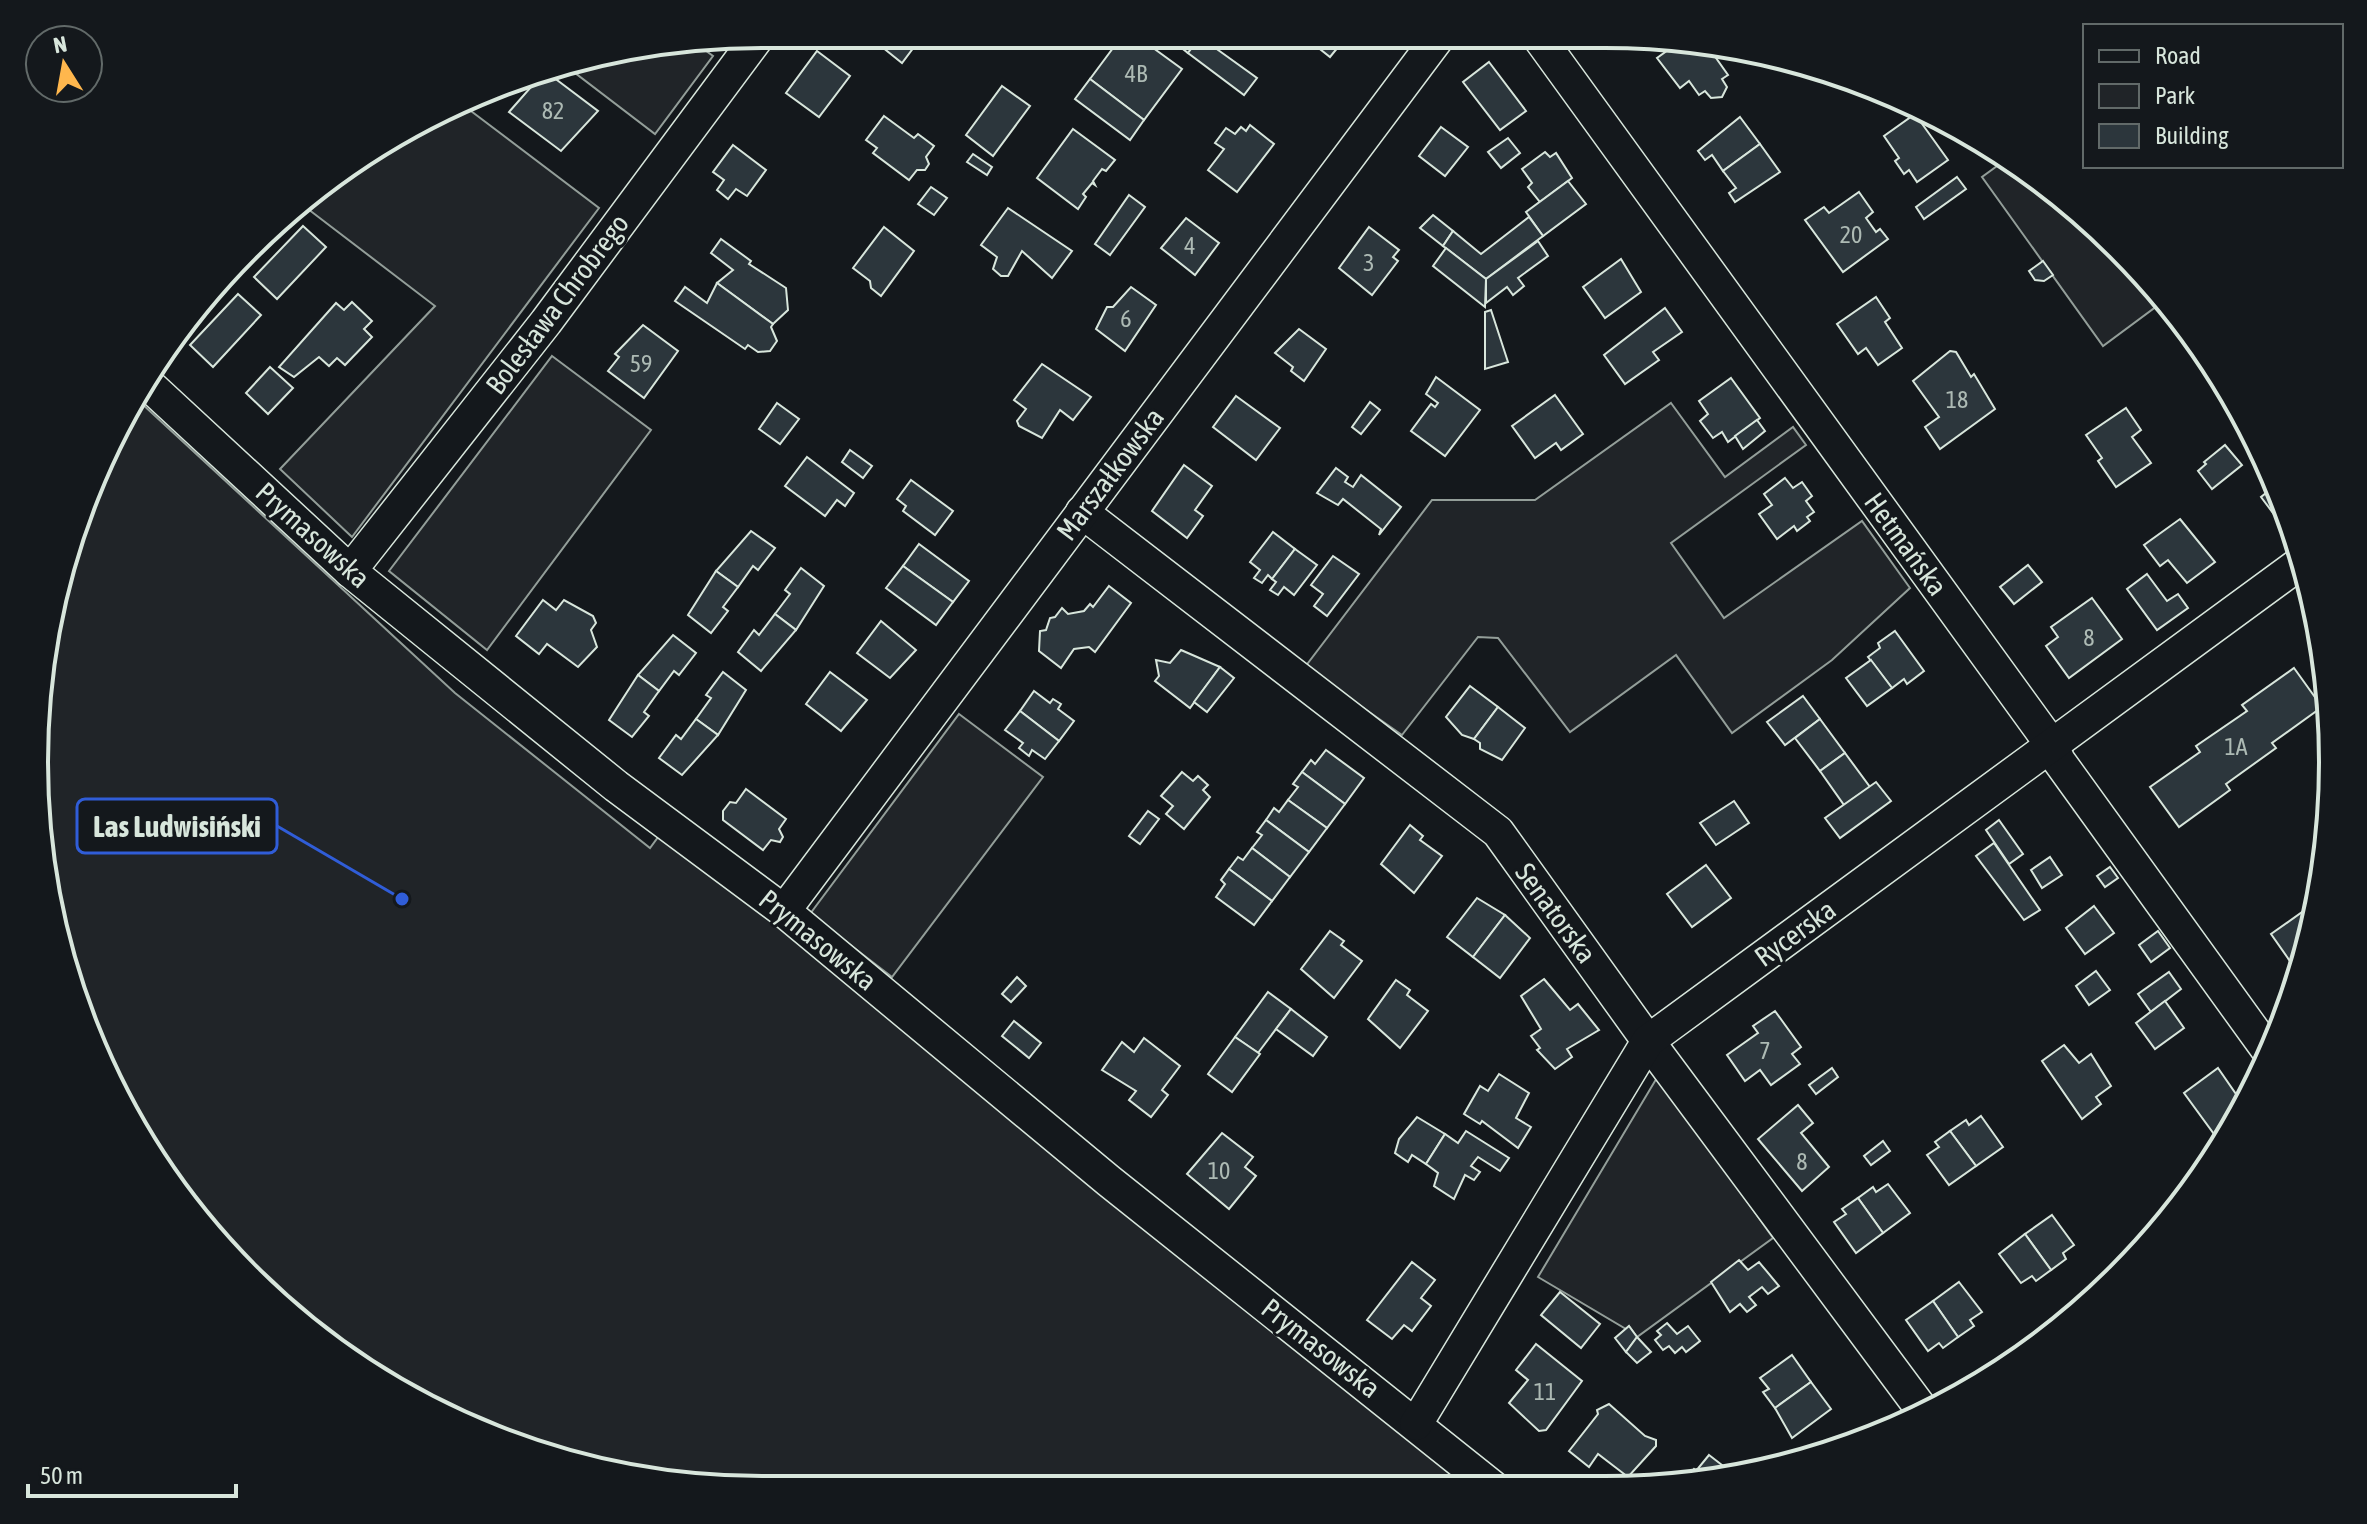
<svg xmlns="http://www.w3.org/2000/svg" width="2367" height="1524" font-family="'Asap Condensed',sans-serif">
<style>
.green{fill:#202428;stroke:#939e99;stroke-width:2}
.building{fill:#2c363c;stroke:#d8e6dc;stroke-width:2}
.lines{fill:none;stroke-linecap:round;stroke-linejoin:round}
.minor-casing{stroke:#d8e6dc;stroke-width:35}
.minor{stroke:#14181c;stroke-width:32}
.labels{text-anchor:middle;stroke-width:6;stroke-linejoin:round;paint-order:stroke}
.number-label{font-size:24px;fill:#adbab4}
.street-label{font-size:28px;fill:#d8e6dc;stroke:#14181c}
.rim{fill:none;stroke:#d8e6dc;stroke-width:4}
.leader{fill:none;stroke:#305dd8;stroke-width:3}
.callout-dot{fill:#305dd8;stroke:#14181c;stroke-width:3}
.callout{fill:#14181c;stroke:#305dd8;stroke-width:3}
.callout-label{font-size:30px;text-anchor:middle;font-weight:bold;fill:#d8e6dc}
</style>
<rect width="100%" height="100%" fill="#14181c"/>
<g class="green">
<polygon points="698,45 713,56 655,134 566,66"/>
<polygon points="463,105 599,208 352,537 280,469 435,306 304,206 357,157"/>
<polygon points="2004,161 2085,214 2165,300 2103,346 1982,177"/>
<polygon points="552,356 651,430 487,650 389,571"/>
<polygon points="140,402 455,693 650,848 664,829 1475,1488 667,1484 483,1434 282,1310 156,1166 59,950 36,715 73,528"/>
<polygon points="1671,403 1725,477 1793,427 1806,445 1671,543 1724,618 1862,521 1910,588 1832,660 1732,733 1676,655 1570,732 1498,638 1478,637 1402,735 1305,667 1432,500 1535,500"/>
<polygon points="959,714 1043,777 892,977 810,914"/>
<polygon points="1658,1076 1773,1238 1637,1337 1629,1326 1626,1329 1538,1277"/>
</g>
<g class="building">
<polygon points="880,35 923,35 902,63 877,43"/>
<polygon points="1122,36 1138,37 1182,69 1144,120 1090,79"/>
<polygon points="1172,37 1200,37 1188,53 1170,39"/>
<polygon points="1200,37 1257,78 1244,95 1188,53"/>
<polygon points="1306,38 1353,38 1348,45 1343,41 1330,57"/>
<polygon points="1682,40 1704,41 1728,75 1722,79 1727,87 1722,97 1711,98 1705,91 1699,95 1689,81 1680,88 1657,58"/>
<polygon points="817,51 850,76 819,117 786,93"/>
<polygon points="1489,62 1526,111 1500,130 1463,82"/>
<polygon points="545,71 598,111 561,151 509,112"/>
<polygon points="1090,79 1144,120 1130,140 1075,99"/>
<polygon points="1002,86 1030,106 993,156 966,135"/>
<polygon points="1915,114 1948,160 1917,182 1909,170 1904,174 1895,161 1899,158 1884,136"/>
<polygon points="884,116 914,138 918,134 934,146 926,157 929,164 925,170 917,170 909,180 873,153 877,148 866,140"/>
<polygon points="1740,117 1760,144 1723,171 1712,155 1705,160 1698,151"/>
<polygon points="1250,125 1274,144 1237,192 1208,170 1224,149 1215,143 1226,128 1235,134 1241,127 1246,131"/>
<polygon points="1441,127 1468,147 1445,176 1419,156"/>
<polygon points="1073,129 1115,160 1106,171 1102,169 1093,181 1095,185 1092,183 1083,194 1086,197 1078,209 1037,178"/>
<polygon points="1508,138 1520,153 1501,168 1488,152"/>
<polygon points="1760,144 1780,172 1735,202 1729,193 1736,188 1723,171"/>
<polygon points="733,145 766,170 747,196 736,189 728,199 717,190 724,180 713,172"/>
<polygon points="1545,152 1550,157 1556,153 1572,178 1540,202 1528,187 1532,183 1522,169"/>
<polygon points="973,154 992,167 987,175 967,162"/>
<polygon points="1957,177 1966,189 1924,219 1916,207"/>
<polygon points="1568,181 1586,204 1543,236 1526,212"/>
<polygon points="931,187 947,198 934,215 918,204"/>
<polygon points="1859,192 1873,212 1866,218 1876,232 1880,229 1888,239 1843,272 1805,220 1824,207 1829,213"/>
<polygon points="1129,195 1145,207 1110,255 1095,244"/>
<polygon points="1008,208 1072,251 1052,278 1022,251 1008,276 1001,276 993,269 997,257 981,245"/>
<polygon points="1433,215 1453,231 1443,246 1420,228"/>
<polygon points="1529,217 1543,236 1486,279 1443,246 1453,231 1481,254"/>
<polygon points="1186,218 1219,243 1195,275 1161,248"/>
<polygon points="303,226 326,247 277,299 254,277"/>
<polygon points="884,227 914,251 881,296 871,288 870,281 853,268"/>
<polygon points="1369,227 1399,250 1393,257 1398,261 1372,295 1339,268"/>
<polygon points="721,239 751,261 749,264 786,288 788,310 773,324 717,283 733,270 711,253"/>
<polygon points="1538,241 1548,256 1518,278 1524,286 1513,295 1507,287 1486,303 1486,279"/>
<polygon points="1446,248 1486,279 1485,307 1433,266"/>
<polygon points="1621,259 1641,292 1605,318 1583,287"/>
<polygon points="2043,261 2053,275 2044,281 2035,280 2029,271"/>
<polygon points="717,283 773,324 771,327 777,341 770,351 758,352 748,345 745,349 675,301 685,287 707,303"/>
<polygon points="1131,287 1156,305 1125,351 1096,329 1107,307 1113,307"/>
<polygon points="238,294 261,315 213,367 190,345"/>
<polygon points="1876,297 1890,318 1885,322 1902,348 1878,365 1866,348 1858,354 1837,324"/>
<polygon points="352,302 372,321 364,329 372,337 345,365 337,358 329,366 319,357 294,377 279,367 336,303 344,310"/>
<polygon points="1665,308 1682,332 1653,352 1659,360 1625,384 1604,355"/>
<polygon points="1491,310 1508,362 1485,369 1485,312"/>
<polygon points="643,325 678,351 644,398 608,371 619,357 615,354"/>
<polygon points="1299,329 1326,349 1304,381 1291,371 1293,367 1275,353"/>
<polygon points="1950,351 1956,352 1971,377 1974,374 1995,409 1940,449 1925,427 1939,417 1913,381"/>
<polygon points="1042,364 1091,397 1073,420 1060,410 1042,438 1019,426 1017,421 1026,409 1014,400"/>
<polygon points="270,367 293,388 268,414 246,393"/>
<polygon points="1436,377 1480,410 1445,456 1411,431 1431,404 1435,407 1438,403 1426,394"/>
<polygon points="1731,378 1760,418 1728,442 1722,432 1713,438 1700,421 1708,414 1699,401"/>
<polygon points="1555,395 1583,434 1561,450 1556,443 1535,458 1512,426"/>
<polygon points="1236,396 1280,428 1256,460 1213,427"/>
<polygon points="1370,402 1380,410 1361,434 1352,427"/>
<polygon points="777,403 799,419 780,444 759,429"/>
<polygon points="2126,408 2141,430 2132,437 2151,463 2116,487 2098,461 2102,458 2086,435"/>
<polygon points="1757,420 1765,431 1743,449 1735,436"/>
<polygon points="2225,445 2242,465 2212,489 2198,471 2206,464 2204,462"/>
<polygon points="850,450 872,466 863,478 842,462"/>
<polygon points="807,457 854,493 845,506 837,500 825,516 785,486"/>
<polygon points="1184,465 1212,486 1195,510 1203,516 1187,538 1152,511"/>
<polygon points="1336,468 1348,477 1345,482 1353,487 1361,475 1401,507 1379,535 1381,529 1343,499 1338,505 1317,493"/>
<polygon points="2271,474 2288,520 2282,525 2261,497 2271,489 2263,479"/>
<polygon points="1785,478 1793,488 1802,482 1812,496 1806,501 1814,512 1807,517 1810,521 1797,531 1794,526 1777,539 1759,514 1772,505 1764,494"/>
<polygon points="911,480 953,511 935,535 903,511 906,506 897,499"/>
<polygon points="2180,519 2215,562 2187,583 2168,560 2160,566 2144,545"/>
<polygon points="751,531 775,548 758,570 753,566 738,587 716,571"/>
<polygon points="1273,532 1295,549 1272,579 1268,575 1262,583 1254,578 1260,570 1250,562"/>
<polygon points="919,544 969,581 953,602 903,566"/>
<polygon points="1295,549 1317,565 1294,595 1284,587 1278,595 1270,590 1276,582 1272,579"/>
<polygon points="1333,556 1359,574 1327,616 1314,606 1323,594 1311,585"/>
<polygon points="2028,565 2042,582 2014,604 2000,587"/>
<polygon points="903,566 953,602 936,625 886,588"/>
<polygon points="801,568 824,586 796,630 775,614 790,594 785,590"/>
<polygon points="716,571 738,587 723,607 728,611 711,633 688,615"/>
<polygon points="2147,574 2167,601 2178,594 2188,608 2157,630 2127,589"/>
<polygon points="1109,586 1131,603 1095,652 1089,647 1074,649 1061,668 1039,651 1040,631 1046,630 1050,618 1055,617 1062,608 1068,614 1084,611 1090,604 1093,607"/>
<polygon points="2092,598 2122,639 2069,678 2046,646 2058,637 2051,627"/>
<polygon points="543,600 556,610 564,600 593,616 596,623 591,630 597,647 578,667 547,644 539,654 516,636"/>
<polygon points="775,614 796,630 761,671 738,652 754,630 759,635"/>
<polygon points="881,621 916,650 890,678 857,653"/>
<polygon points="1895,631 1924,671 1907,684 1904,679 1892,688 1868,657 1880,648 1878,643"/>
<polygon points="673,635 696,653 679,675 674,671 659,691 638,675"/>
<polygon points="1181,650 1220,667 1190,708 1155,681 1159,676 1156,660 1170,663"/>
<polygon points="1871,660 1892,688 1867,706 1846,678"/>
<polygon points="1220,667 1234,678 1207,712 1194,702"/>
<polygon points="2294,668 2322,707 2272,743 2276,748 2226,784 2230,790 2179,827 2150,787 2200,752 2196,746 2247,711 2242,705"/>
<polygon points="723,672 746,690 718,735 696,719 711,698 706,695"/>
<polygon points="830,672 867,700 841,731 806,704"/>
<polygon points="638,675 659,691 644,712 649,716 632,737 609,720"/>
<polygon points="1470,686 1498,707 1474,739 1462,735 1446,717"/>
<polygon points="1034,691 1050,703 1053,699 1061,704 1058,709 1074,721 1059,741 1020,711"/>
<polygon points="1803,696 1820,719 1785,745 1767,722"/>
<polygon points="1498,707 1525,728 1502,760 1480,749 1480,743 1474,739"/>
<polygon points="1020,711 1059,741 1045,759 1032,750 1029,756 1019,748 1023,743 1005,730"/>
<polygon points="696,719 718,735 682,775 659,758 676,735 681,739"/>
<polygon points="1820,719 1845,753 1820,771 1795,738"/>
<polygon points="1326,750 1364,778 1345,804 1302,772 1311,760 1315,764"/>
<polygon points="1845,753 1870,787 1844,805 1820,771"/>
<polygon points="1182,772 1193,781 1198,776 1208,785 1203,790 1210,797 1184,829 1166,814 1173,806 1161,796"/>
<polygon points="1302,772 1345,804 1327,828 1288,800 1298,787 1293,784"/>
<polygon points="1876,782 1891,801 1840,838 1825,818"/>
<polygon points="746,789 786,819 779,829 783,837 780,842 771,840 763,850 723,820 723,811 730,802 736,803"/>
<polygon points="1288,800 1327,828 1309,852 1266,820 1274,808 1279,812"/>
<polygon points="1734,801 1749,823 1716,845 1700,823"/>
<polygon points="1148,811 1159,819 1140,844 1129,836"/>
<polygon points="1266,820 1309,852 1290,877 1252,848 1262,835 1257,832"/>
<polygon points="1999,820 2023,854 2009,864 1986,830"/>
<polygon points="1410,825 1423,836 1420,840 1442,856 1414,893 1381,864"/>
<polygon points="1994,843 2040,910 2024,920 1976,856"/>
<polygon points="1252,848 1290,877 1272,901 1229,869 1238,857 1243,860"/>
<polygon points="2050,857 2062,875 2042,888 2031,870"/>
<polygon points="1706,865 1731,898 1692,927 1667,894"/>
<polygon points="2110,867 2118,878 2105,887 2097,876"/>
<polygon points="1229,869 1272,901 1254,925 1216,897 1225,884 1221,880"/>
<polygon points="1477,898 1505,915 1473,957 1447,937"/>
<polygon points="2094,906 2114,933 2085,954 2066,928"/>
<polygon points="2305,910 2312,920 2299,974 2271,934"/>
<polygon points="1505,915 1530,938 1500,978 1473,957"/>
<polygon points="1330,931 1344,941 1341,945 1362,961 1334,998 1301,969"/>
<polygon points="2158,931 2170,948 2151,962 2139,945"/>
<polygon points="2096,971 2110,990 2089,1005 2076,986"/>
<polygon points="2169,972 2181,989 2151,1012 2138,994"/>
<polygon points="1017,977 1026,986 1011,1002 1002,994"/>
<polygon points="1544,979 1570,1010 1578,1004 1599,1030 1567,1049 1572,1057 1555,1069 1537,1050 1540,1048 1531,1036 1541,1029 1521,996"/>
<polygon points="1396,980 1410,990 1407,995 1428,1011 1400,1048 1368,1019"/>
<polygon points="1268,992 1291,1009 1258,1053 1235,1037"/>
<polygon points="2165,1001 2184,1028 2155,1049 2136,1023"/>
<polygon points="1291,1009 1327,1037 1313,1056 1276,1029"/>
<polygon points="1775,1011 1801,1047 1792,1054 1800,1064 1771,1085 1760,1070 1745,1081 1727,1055 1758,1033 1753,1026"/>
<polygon points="1014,1021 1041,1043 1029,1058 1002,1036"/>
<polygon points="1235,1037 1260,1054 1232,1092 1208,1074"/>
<polygon points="1144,1038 1180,1066 1162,1090 1168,1095 1151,1117 1129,1100 1136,1091 1102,1070 1122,1042 1134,1052"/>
<polygon points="2064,1045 2079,1063 2091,1054 2111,1086 2096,1097 2101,1104 2082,1119 2042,1061"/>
<polygon points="1832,1068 1838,1077 1816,1094 1809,1085"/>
<polygon points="2218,1068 2236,1094 2241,1090 2247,1098 2242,1102 2245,1106 2236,1126 2222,1145 2184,1093"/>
<polygon points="1499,1074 1529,1093 1516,1118 1531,1127 1518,1148 1482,1121 1480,1124 1464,1114 1480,1086 1488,1091"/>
<polygon points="1798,1105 1813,1123 1801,1133 1829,1167 1802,1191 1758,1139"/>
<polygon points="1981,1116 2003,1147 1976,1166 1950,1131 1966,1120 1969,1125"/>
<polygon points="1417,1117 1445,1134 1426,1164 1412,1155 1408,1162 1395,1153 1399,1139"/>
<polygon points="1466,1131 1509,1158 1500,1171 1478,1157 1471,1166 1480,1172 1474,1180 1465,1175 1454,1199 1434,1186 1438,1173 1426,1164 1445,1134 1458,1143"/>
<polygon points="1950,1131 1976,1166 1949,1185 1927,1155 1939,1147 1935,1142"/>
<polygon points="1222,1133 1253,1157 1245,1167 1256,1176 1229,1209 1187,1174"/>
<polygon points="1883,1141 1890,1151 1871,1165 1864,1156"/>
<polygon points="1888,1184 1910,1213 1883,1233 1858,1198 1873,1187 1876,1192"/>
<polygon points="1858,1198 1883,1233 1856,1253 1834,1222 1846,1214 1842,1209"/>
<polygon points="2052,1215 2074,1245 2063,1253 2066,1259 2051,1270 2025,1234"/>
<polygon points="2025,1234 2051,1270 2036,1281 2032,1276 2021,1283 1999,1254"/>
<polygon points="1739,1260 1748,1270 1759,1262 1779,1286 1768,1294 1762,1287 1749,1297 1756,1305 1747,1312 1740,1304 1730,1312 1711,1282"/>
<polygon points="1412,1262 1435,1280 1421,1298 1431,1306 1412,1331 1404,1325 1392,1339 1367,1320"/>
<polygon points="1959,1282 1982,1312 1970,1320 1974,1326 1958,1337 1933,1301"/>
<polygon points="1560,1292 1600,1324 1581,1348 1541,1315"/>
<polygon points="1933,1301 1958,1337 1943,1348 1939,1343 1928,1351 1906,1320"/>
<polygon points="1667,1323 1677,1334 1688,1326 1700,1341 1686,1352 1682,1347 1675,1353 1669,1346 1663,1350 1655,1340 1661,1335 1657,1331"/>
<polygon points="1629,1326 1637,1337 1626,1352 1615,1338"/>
<polygon points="1637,1337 1651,1352 1637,1363 1626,1352"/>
<polygon points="1536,1344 1582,1381 1546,1430 1539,1431 1509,1403 1528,1380 1516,1370"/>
<polygon points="1792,1355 1811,1382 1775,1408 1763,1392 1769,1389 1760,1378"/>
<polygon points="1811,1382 1831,1409 1792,1438 1775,1408"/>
<polygon points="1609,1404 1645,1436 1656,1440 1656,1446 1628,1477 1598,1454 1589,1467 1569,1451 1598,1414 1597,1410"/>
<polygon points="1709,1455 1735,1475 1683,1483 1694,1469 1696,1471"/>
</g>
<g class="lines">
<defs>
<g id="minor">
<polyline points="1540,39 2051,744 2059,761 2269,1052"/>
<polyline points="149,385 350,571 616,786 784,911 1109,1181 1494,1488"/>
<polyline points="1082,512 1498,832 1648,1041 1926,1415"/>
<polyline points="350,571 546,322 760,34"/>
<polyline points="784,911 1437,39"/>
<polyline points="1416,1424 1648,1041 2303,561"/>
</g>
</defs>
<use href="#minor" class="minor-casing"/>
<use href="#minor" class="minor"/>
</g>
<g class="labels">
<g class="number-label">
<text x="1136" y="82">4B</text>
<text x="553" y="119">82</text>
<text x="1851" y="243">20</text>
<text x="1190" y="254">4</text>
<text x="1369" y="271">3</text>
<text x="1126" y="327">6</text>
<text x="641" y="372">59</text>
<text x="1957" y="408">18</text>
<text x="2089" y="646">8</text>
<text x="2236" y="755">1A</text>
<text x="1765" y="1059">7</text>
<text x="1802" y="1170">8</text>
<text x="1219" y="1179">10</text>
<text x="1545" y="1400">11</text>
</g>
<g class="street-label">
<text transform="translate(557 304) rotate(-53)" y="10">Bolesława Chrobrego</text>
<text transform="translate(1110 474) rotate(-53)" y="10">Marszałkowska</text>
<text transform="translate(313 535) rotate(42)" y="10">Prymasowska</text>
<text transform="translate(1906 544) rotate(54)" y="10">Hetmańska</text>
<text transform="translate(1556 913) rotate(54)" y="10">Senatorska</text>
<text transform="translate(1795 933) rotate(-36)" y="10">Rycerska</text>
<text transform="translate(818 940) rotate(39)" y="10">Prymasowska</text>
<text transform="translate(1321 1348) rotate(38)" y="10">Prymasowska</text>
</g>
</g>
<path d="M0 0H2367V1524H0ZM762 48H1605A714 714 0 0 1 2319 762V762A714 714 0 0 1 1605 1476H762A714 714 0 0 1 48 762V762A714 714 0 0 1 762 48Z" fill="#14181c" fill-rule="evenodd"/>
<path class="rim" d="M762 48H1605A714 714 0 0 1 2319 762V762A714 714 0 0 1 1605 1476H762A714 714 0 0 1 48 762V762A714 714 0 0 1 762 48Z"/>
<path class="leader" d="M402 899L277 826"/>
<circle class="callout-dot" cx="402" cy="899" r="8"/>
<rect class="callout" x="77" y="799" width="200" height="54" rx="8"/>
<g class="callout-label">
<text x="177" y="837">Las Ludwisiński</text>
</g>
<rect x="2083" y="24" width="260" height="144" fill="#14181c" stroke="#626a69" stroke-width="2"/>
<rect x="2099" y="50" width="40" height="12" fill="#14181c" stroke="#626a69" stroke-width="2"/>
<text x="2155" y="64" font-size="24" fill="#d8e6dc">Road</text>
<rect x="2099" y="84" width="40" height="24" fill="#202428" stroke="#626a69" stroke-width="2"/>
<text x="2155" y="104" font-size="24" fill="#d8e6dc">Park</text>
<rect x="2099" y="124" width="40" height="24" fill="#2c363c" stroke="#626a69" stroke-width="2"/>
<text x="2155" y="144" font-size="24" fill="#d8e6dc">Building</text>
<g transform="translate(64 64) rotate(349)"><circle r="38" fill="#14181c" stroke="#626a69" stroke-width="2"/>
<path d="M0-6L14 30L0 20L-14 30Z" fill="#ffb74d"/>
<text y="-12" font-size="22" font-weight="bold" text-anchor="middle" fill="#d8e6dc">N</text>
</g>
<path d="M28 1484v12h208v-12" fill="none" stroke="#d8e6dc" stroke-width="4"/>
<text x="40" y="1484" font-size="24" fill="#d8e6dc" stroke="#14181c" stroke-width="6" paint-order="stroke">50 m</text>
</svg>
